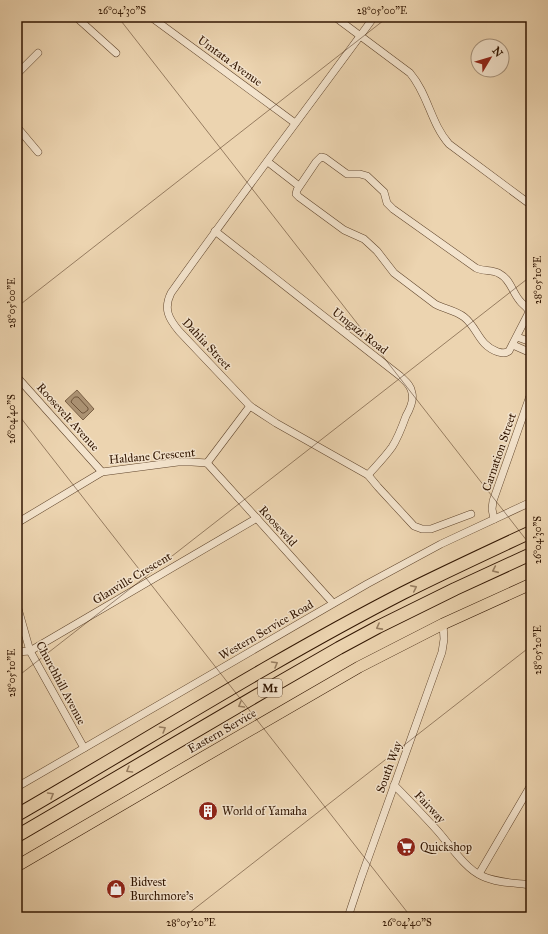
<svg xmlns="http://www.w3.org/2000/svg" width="548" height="934" font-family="'IM FELL Great Primer',serif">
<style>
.water{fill:#ac9374;stroke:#7b6146}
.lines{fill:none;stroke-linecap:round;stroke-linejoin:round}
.shore{stroke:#6e543a;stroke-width:1}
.street-casing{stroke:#60452c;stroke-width:8}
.primary-casing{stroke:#311500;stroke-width:12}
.highway-casing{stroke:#311500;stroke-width:14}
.street{stroke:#f3e3cc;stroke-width:7}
.primary{stroke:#ecd4b0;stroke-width:11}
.highway{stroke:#ecd4b0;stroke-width:12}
.oneway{stroke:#987e61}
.ticks{fill:none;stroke:#311500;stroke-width:1;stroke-opacity:0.45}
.labels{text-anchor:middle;stroke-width:3;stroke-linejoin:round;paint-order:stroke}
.shield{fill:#f3e3cc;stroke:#6b533d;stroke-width:1}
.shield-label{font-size:11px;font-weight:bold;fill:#311500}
.street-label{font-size:12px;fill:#311500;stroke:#f3e3cc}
.poi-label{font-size:12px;fill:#311500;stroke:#f3e3cc;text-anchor:start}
.neatline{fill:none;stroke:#311500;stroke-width:1.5}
.ticks-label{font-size:10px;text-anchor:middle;fill:#311500}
</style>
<rect width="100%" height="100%" fill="#ecd4b0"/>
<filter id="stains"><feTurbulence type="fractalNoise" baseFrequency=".005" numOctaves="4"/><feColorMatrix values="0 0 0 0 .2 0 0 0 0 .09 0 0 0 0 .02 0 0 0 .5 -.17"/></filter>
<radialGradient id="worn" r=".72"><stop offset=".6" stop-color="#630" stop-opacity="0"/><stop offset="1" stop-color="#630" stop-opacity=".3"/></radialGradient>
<polygon class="water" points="77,390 94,409 83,420 65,401"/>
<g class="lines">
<polygon class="shore" points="75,397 78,397 88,408 88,410 84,413 82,413 71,402 72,400"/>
<defs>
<g id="street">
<polyline points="76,17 116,53"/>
<polyline points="151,17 295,123"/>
<path d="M335 17 410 73C428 94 431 124 449 144L531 205"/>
<path d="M374 17C307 109 237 200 171 293 163 309 169 319 179 331L250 406 276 423 368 475 378 487 414 526 422 529H431L471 514"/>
<polyline points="525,17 531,22"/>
<polyline points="17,74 38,53"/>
<polyline points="17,127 38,152"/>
<path d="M321 157 325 158 347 174H360L367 176 384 192 387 203 393 209 476 268C484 272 492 269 500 274 511 280 512 292 520 301 522 304 527 307 528 310 529 313 528 314 527 316L509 351C505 354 502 353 498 352 478 345 478 328 464 317 455 310 444 309 435 304L394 273 377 251 364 239 344 230 299 197 296 194 297 190 316 162Z"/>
<polyline points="268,162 299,186"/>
<path d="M215 231 400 376C405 381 411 385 412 393 414 401 410 409 406 416 402 427 398 438 392 447 385 457 376 466 368 475"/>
<polyline points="517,337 531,342"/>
<polyline points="513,345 531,353"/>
<polyline points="17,377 102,472"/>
<polyline points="207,463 333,603"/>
<polyline points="207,463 250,406"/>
<polyline points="494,519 492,509 493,501 531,393"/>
<polyline points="17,523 102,472 178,462 192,462 207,463"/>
<polyline points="17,605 30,651 84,748"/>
<polyline points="17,652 30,651 257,518"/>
<path d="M394 785C408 799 422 814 435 828 449 843 464 868 482 876 497 883 515 883 531 885"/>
<polyline points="17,787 367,584 441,544 531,502"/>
<polyline points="479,874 531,785"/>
<polyline points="348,917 361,878 442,652 444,639 443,624"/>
</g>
<polyline id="primary" points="17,866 188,766 359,667 443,624 531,584"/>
<g id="highway">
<path d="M17 815C145 741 271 661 403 593 445 572 488 552 531 532"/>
<polyline points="17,836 273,686 339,648 378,627 455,589 531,554"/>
</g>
</defs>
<use href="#street" class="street-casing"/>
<use href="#primary" class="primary-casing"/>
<use href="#highway" class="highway-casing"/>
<use href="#street" class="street"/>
<use href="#primary" class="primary"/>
<use href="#highway" class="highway"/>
</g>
<defs><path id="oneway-chevron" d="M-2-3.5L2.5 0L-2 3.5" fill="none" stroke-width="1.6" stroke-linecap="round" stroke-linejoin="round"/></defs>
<g class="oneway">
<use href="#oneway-chevron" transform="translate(495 570) rotate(156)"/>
<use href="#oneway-chevron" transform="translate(414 588) rotate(-26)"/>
<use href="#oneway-chevron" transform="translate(379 627) rotate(152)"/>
<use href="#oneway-chevron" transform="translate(275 664) rotate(-30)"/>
<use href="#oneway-chevron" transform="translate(241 705) rotate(150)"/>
<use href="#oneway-chevron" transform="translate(163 729) rotate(-31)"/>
<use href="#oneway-chevron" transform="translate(129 770) rotate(150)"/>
<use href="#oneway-chevron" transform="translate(51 795) rotate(-30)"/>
</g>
<path class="ticks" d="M118 17 531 546M528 17 531 21M17 307 388 17M17 413 411 917M17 677 531 276M184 917 531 646"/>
<defs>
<symbol id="building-disc" viewBox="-11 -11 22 22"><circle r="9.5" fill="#8f2418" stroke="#f3e3cc"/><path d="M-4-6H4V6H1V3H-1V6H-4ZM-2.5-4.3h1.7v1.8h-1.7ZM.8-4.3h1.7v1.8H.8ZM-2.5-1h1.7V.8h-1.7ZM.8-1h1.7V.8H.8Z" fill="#fff"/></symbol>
<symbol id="supermarket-disc" viewBox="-11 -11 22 22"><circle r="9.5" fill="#8f2418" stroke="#f3e3cc"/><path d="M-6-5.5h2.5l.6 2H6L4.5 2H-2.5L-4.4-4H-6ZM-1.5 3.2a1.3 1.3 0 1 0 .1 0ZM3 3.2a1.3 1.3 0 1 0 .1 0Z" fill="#fff"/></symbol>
<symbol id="shop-disc" viewBox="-11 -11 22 22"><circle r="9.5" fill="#8f2418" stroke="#f3e3cc"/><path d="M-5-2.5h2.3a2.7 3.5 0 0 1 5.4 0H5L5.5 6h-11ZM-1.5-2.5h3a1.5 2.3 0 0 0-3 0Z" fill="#fff"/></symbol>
</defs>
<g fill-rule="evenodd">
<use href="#building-disc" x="197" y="800" width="22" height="22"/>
<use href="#supermarket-disc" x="395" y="836" width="22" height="22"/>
<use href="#shop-disc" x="105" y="878" width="22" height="22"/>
</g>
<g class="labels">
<rect class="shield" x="258" y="679" width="24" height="18" rx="3"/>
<g class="shield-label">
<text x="270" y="692">M1</text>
</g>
<g class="street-label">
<text transform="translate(230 61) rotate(36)" y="4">Umtata Avenue</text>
<text transform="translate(360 331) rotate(38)" y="4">Umgazi Road</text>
<text transform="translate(207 344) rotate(47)" y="4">Dahlia Street</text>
<text transform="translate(68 417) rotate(48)" y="4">Roosevelt Avenue</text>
<text transform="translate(499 452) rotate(-71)" y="4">Carnation Street</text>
<text transform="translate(152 456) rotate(-5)" y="4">Haldane Crescent</text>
<text transform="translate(278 526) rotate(48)" y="4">Rooseveld</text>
<text transform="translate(132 578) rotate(-31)" y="4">Glanville Crescent</text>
<text transform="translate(266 630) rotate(-30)" y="4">Western Service Road</text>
<text transform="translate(61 683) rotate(62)" y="4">Churchhill Avenue</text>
<text transform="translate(222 731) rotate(-30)" y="4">Eastern Service</text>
<text transform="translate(389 767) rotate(-70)" y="4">South Way</text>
<text transform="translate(430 807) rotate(47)" y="4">Fairway</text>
</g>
<g class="poi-label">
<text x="222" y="815">World of Yamaha</text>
<text x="420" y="851">Quickshop</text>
<text x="130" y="886">Bidvest<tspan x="130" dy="14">Burchmore's</tspan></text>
</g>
</g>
<rect width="548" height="934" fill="none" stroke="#ecd4b0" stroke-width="44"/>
<g transform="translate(490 58) rotate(52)"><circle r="19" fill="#f3e3cc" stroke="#a5917a"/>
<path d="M0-3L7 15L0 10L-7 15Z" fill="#8f2418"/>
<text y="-6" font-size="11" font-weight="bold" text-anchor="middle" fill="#311500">N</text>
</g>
<rect x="22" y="22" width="504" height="890" class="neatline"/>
<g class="ticks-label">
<text x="122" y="14">26°04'30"S</text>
<text x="382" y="14">28°05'00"E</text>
<text transform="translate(537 280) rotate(-90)" y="4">28°05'10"E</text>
<text transform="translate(11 303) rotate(-90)" y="4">28°05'00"E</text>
<text transform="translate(11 419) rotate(-90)" y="4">26°04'40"S</text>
<text transform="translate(537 540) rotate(-90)" y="4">26°04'30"S</text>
<text transform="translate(537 650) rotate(-90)" y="4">28°05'20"E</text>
<text transform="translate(11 673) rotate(-90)" y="4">28°05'10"E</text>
<text x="191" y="926">28°05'20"E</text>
<text x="407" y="926">26°04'40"S</text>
</g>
<rect width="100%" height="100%" filter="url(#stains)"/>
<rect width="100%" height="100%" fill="url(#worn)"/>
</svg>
